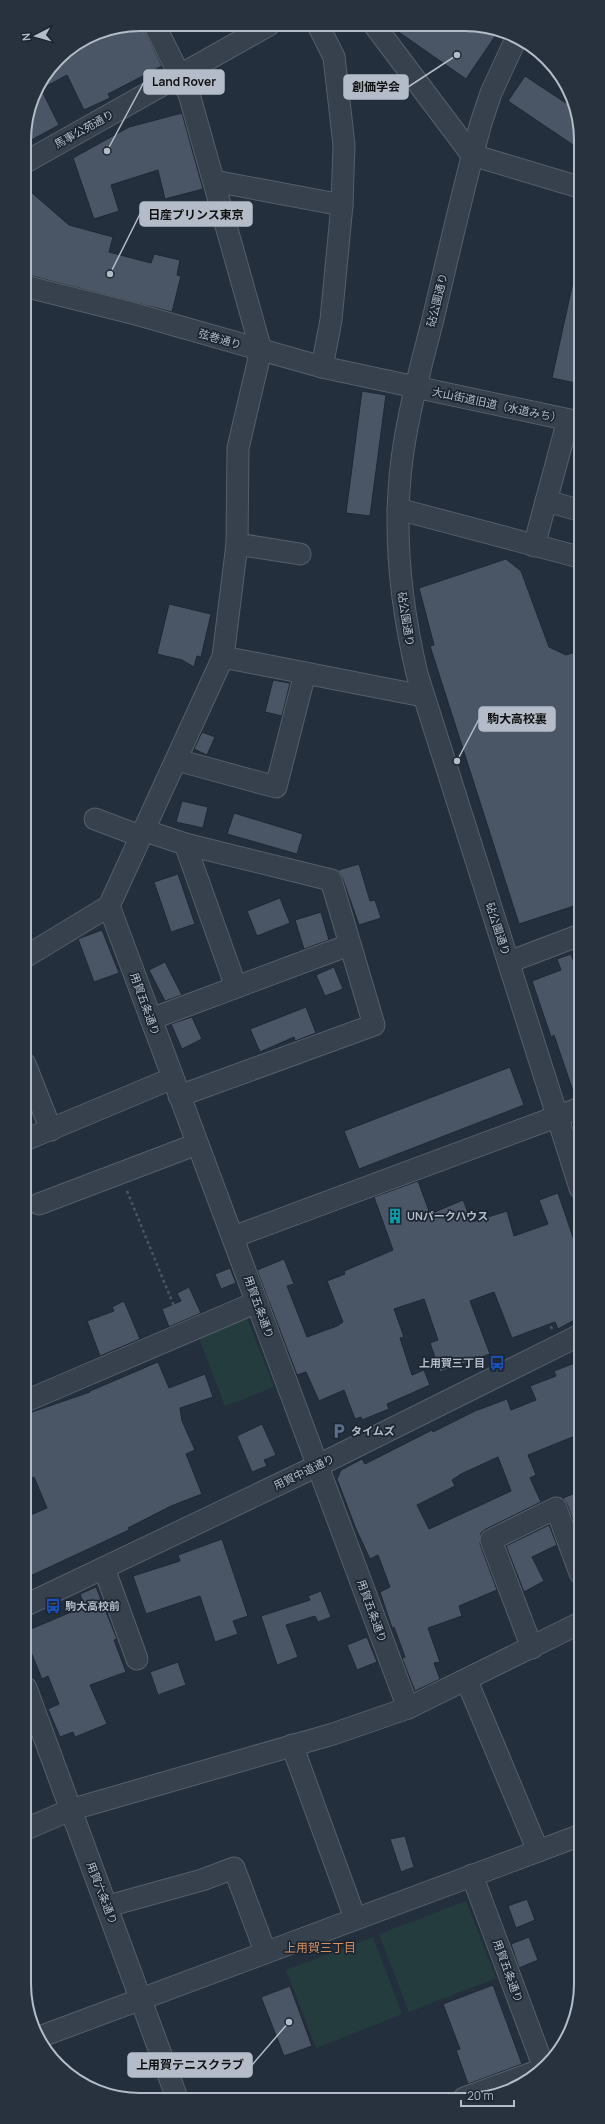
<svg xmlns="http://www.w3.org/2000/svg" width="605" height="2124" font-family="Manrope,'Noto Sans JP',sans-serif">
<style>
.green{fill:#253c3e}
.building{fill:#4a5666;stroke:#1e2834;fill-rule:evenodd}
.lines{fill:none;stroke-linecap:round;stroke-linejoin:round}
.minor-casing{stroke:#555f6b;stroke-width:23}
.path{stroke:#43595b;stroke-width:2.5;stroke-dasharray:3 3;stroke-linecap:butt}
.minor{stroke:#37414d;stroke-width:21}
.labels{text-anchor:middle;stroke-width:3.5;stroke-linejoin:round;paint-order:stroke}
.street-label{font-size:11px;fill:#b3bcc8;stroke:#1c2632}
.poi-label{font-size:11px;font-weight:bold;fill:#b3bcc8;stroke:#1c2632;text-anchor:start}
.neighbourhood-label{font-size:12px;fill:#d48f62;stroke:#1c2632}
.rim{fill:none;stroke:#b3bcc8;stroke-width:2}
.leader{fill:none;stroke:#b3bcc8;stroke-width:1.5}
.callout-dot{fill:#b3bcc8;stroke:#1c2632;stroke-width:1.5}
.callout{fill:#b3bcc8;stroke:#b3bcc8;stroke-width:1.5}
.callout-label{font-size:12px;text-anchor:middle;font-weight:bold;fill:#111}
</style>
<rect width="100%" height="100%" fill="#242f3d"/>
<g class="green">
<polygon points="247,1318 274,1387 225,1406 199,1338"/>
<polygon points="466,1901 496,1978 409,2012 379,1934"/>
<polygon points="373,1937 402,2014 316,2048 286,1970"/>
</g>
<g class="building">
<polygon points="142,24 162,66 108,94 110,98 84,110 67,75 41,89 59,125 24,144 24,132 36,89 58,58 96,33"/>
<polygon points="390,26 488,26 498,32 466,79"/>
<polygon points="525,76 575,109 579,117 579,149 508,101"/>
<polygon points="182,113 203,189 165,199 158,170 111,185 119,211 94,219 73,158 129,127"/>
<polygon points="31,192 69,225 113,237 109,252 151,263 154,254 180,260 177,275 181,276 172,312 24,274 24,237"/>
<polygon points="573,282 579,283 579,369 576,383 552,378"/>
<polygon points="362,391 386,395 370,516 346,513"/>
<polygon points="506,559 521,571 549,647 566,655 579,651 580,904 519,924 430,646 434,645 419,588"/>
<polygon points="169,604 211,614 201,657 197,656 194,667 182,660 157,654"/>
<polygon points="273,680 290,683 282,716 265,712"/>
<polygon points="202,732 215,737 207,755 194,749"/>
<polygon points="182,801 208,807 203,828 176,822"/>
<polygon points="234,813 303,834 297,854 227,834"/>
<polygon points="359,864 370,901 375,900 381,918 359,925 342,877 338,870"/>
<polygon points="178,874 195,924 171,932 154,882"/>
<polygon points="280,898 290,923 257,936 247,911"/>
<polygon points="321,912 329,940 304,949 295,920"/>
<polygon points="102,930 119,973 94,982 78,939"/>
<polygon points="571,954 580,980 580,1096 575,1097 554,1035 551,1037 532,981 561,970 557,959"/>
<polygon points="165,962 182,995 165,1001 149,970"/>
<polygon points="334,967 343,989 325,996 316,975"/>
<polygon points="306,1007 316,1033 295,1041 294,1037 260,1052 250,1029"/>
<polygon points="192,1017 202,1039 182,1049 171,1024"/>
<polygon points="510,1067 524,1105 359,1169 344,1131"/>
<polygon points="418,1181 430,1214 463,1200 472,1222 507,1211 514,1236 548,1224 539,1200 558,1193 577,1249 580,1248 580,1317 558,1329 555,1322 512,1338 494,1292 470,1301 490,1354 440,1372 430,1343 438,1340 424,1299 394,1309 404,1337 400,1338 412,1375 424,1370 430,1385 387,1404 389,1409 362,1420 361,1417 355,1419 344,1390 319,1401 306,1372 297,1375 257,1270 284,1259 294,1284 287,1286 307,1337 337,1326 343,1322 327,1281 345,1274 344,1271 393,1250 374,1197"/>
<polygon points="230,1268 236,1283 221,1289 215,1274"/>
<polygon points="189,1287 201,1313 169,1327 162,1309 181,1301 177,1293"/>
<polygon points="124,1301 140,1339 100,1356 87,1321 114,1311 112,1307"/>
<path d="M580 1361V1434L528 1455 536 1475 530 1478 541 1502 486 1529 481 1533 480 1544 497 1590 459 1606 462 1616 428 1628 440 1662 434 1663 440 1679 415 1691 402 1658 405 1657 394 1627 392 1628 380 1592 390 1587 378 1555 370 1559 356 1529 337 1479 341 1470 362 1459 365 1464 432 1430 433 1432 475 1411 507 1399 511 1410 536 1400 530 1386 556 1376 554 1371ZM498 1457 511 1491 429 1529 417 1505 455 1486 452 1480 461 1474Z"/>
<polygon points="158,1362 169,1388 205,1374 213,1397 180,1408 182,1421 195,1450 186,1454 202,1494 171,1506 128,1528 129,1530 26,1578 26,1517 47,1508 34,1477 26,1481 26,1414 90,1392 90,1391"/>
<polygon points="262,1424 276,1455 264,1460 267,1466 252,1472 237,1436"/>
<polygon points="580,1491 580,1533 578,1534 567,1504 563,1498"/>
<polygon points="549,1525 557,1545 532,1557 544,1581 524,1592 506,1546"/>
<polygon points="222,1539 248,1616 233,1621 238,1634 215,1642 200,1596 146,1614 133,1576 180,1561 178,1555"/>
<polygon points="96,1587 117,1639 114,1640 126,1672 90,1685 107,1724 75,1737 73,1732 60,1737 48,1709 59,1704 48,1676 42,1679 31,1652 26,1655 26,1631 76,1610 75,1607 84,1604 80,1594"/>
<polygon points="321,1591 331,1617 318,1622 315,1616 286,1625 298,1657 277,1665 261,1616 310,1600 308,1596"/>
<polygon points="367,1637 377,1662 357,1670 347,1645"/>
<polygon points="178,1662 186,1685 158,1695 150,1672"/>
<polygon points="405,1836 414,1867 401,1872 390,1839"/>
<polygon points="527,1899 535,1920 516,1928 508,1906"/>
<polygon points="529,1937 538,1960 519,1968 511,1944"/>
<polygon points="493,1985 522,2064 468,2084 456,2050 460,2049 443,2004"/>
<polygon points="290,1986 312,2046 284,2056 261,1997"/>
</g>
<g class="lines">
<defs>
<g id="minor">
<polyline points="318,25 334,57 344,145 342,205 331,320 322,367"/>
<polyline points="375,26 472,155 579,187"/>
<path d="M515 41 491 93 481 123C463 189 448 256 432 323 418 378 402 434 399 491 395 553 403 614 417 674L580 1188"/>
<polyline points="24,163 269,25"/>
<polyline points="214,181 342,205"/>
<polyline points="24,286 132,313 322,367 579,422"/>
<polyline points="546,501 579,510"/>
<polyline points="398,509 579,557"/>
<polyline points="237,544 300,554"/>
<polyline points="534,546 568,420"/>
<polyline points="223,657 423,696"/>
<polyline points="177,760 276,787 305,673"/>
<polyline points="95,819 140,836"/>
<polyline points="143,830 185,844 331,880 374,1025 179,1096"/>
<polyline points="185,844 236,987"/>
<polyline points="109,906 408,1708"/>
<polyline points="25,957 109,906 223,657 237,544 238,448 261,350 189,94 154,24"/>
<polyline points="509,962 580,935"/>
<polyline points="151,1019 349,945"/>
<polyline points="25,1064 51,1130"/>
<polyline points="25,1140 173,1078"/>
<polyline points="39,1204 197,1144"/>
<polyline points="233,1237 580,1108"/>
<polyline points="26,1401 257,1302"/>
<polyline points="104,1568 137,1659"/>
<polyline points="26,1605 317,1466 580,1335"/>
<polyline points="532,1648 491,1540 556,1508 580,1573"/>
<polyline points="467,1681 538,1851"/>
<polyline points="26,1688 177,2098"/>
<polyline points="292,1745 355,1918"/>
<polyline points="26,1829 70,1810 333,1734 408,1708 580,1623"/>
<polyline points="472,1875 544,2068"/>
<polyline points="108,1906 202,1880 234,1868 265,1951"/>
<polyline points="42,2036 581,1835"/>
<polyline points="464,2098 543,2069"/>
</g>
</defs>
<use href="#minor" class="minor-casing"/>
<g class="path">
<polyline points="127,1191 178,1316"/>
<polyline points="538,1299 552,1329"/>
</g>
<use href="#minor" class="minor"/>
</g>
<defs>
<symbol id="building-bare" viewBox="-9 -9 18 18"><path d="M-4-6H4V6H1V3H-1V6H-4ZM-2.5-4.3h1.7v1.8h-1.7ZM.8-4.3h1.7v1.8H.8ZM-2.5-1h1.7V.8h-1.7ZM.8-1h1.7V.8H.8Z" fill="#0f9aa8" stroke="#1c2632" stroke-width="2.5" paint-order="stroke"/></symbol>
<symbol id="bus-bare" viewBox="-9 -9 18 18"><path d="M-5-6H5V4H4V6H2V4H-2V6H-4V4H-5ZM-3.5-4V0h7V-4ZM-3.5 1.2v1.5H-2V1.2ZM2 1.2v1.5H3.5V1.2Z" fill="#1a4fb4" stroke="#1c2632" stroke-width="2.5" paint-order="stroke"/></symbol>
<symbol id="parking-bare" viewBox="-9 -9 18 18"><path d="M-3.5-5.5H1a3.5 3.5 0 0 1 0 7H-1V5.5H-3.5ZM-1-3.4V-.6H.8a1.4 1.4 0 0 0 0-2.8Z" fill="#5c6f8a" stroke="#1c2632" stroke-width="2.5" paint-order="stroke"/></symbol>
</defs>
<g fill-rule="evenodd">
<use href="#building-bare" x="384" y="1205" width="22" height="22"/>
<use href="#bus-bare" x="486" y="1352" width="22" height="22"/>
<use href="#parking-bare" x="328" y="1420" width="22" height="22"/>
<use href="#bus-bare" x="42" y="1595" width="22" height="22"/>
</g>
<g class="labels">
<g class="street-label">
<text transform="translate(84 129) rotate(-29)" y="4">馬事公苑通り</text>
<text transform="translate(437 300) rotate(-76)" y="4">砧公園通り</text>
<text transform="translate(220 339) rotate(16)" y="4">弦巻通り</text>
<text transform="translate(497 405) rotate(12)" y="4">大山街道旧道（水道みち）</text>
<text transform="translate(406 619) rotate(81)" y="4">砧公園通り</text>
<text transform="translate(498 929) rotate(72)" y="4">砧公園通り</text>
<text transform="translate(145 1004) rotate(70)" y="4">用賀五条通り</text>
<text transform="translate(259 1307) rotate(70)" y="4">用賀五条通り</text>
<text transform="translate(304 1472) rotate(-26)" y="4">用賀中道通り</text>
<text transform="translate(372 1611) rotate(70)" y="4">用賀五条通り</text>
<text transform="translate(102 1893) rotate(69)" y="4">用賀六条通り</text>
<text transform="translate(508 1971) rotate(70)" y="4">用賀五条通り</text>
</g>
<g class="poi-label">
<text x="407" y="1220">UNパークハウス</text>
<text x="485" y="1367" text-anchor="end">上用賀三丁目</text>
<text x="351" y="1435">タイムズ</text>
<text x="65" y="1610">駒大高校前</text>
</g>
<g class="neighbourhood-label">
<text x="320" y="1952">上用賀三丁目</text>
</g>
</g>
<path d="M0 0H605V2124H0ZM140 31H465A109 109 0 0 1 574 140V1984A109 109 0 0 1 465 2093H140A109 109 0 0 1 31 1984V140A109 109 0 0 1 140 31Z" fill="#28323e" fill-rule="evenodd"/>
<path class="rim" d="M140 31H465A109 109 0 0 1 574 140V1984A109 109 0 0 1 465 2093H140A109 109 0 0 1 31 1984V140A109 109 0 0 1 140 31Z"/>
<path class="leader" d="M107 151L144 82M457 55L408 87M110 274L140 214M457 761L479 719M289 2022L252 2065"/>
<g class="callout-dot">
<circle cx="107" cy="151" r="4"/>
<circle cx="457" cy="55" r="4"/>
<circle cx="110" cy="274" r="4"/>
<circle cx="457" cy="761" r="4"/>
<circle cx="289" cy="2022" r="4"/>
</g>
<g class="callout">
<rect x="144" y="70" width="80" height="24" rx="4"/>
<rect x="344" y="75" width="64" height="24" rx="4"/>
<rect x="140" y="202" width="112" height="24" rx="4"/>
<rect x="479" y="707" width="76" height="24" rx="4"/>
<rect x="128" y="2053" width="124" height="24" rx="4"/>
</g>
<g class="callout-label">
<text x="184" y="86">Land Rover</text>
<text x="376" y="91">創価学会</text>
<text x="196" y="219">日産プリンス東京</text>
<text x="517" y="723">駒大高校裏</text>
<text x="190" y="2069">上用賀テニスクラブ</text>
</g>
<g transform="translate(36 36) rotate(264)" stroke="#1c2632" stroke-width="3" paint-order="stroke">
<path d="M0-3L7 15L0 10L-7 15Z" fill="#b3bcc8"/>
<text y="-6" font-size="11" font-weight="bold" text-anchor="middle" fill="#b3bcc8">N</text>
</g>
<path d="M461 2100v6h53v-6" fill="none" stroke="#b3bcc8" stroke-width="2"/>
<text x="467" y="2100" font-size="12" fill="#b3bcc8" stroke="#1c2632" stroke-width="3" paint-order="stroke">20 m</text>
</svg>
